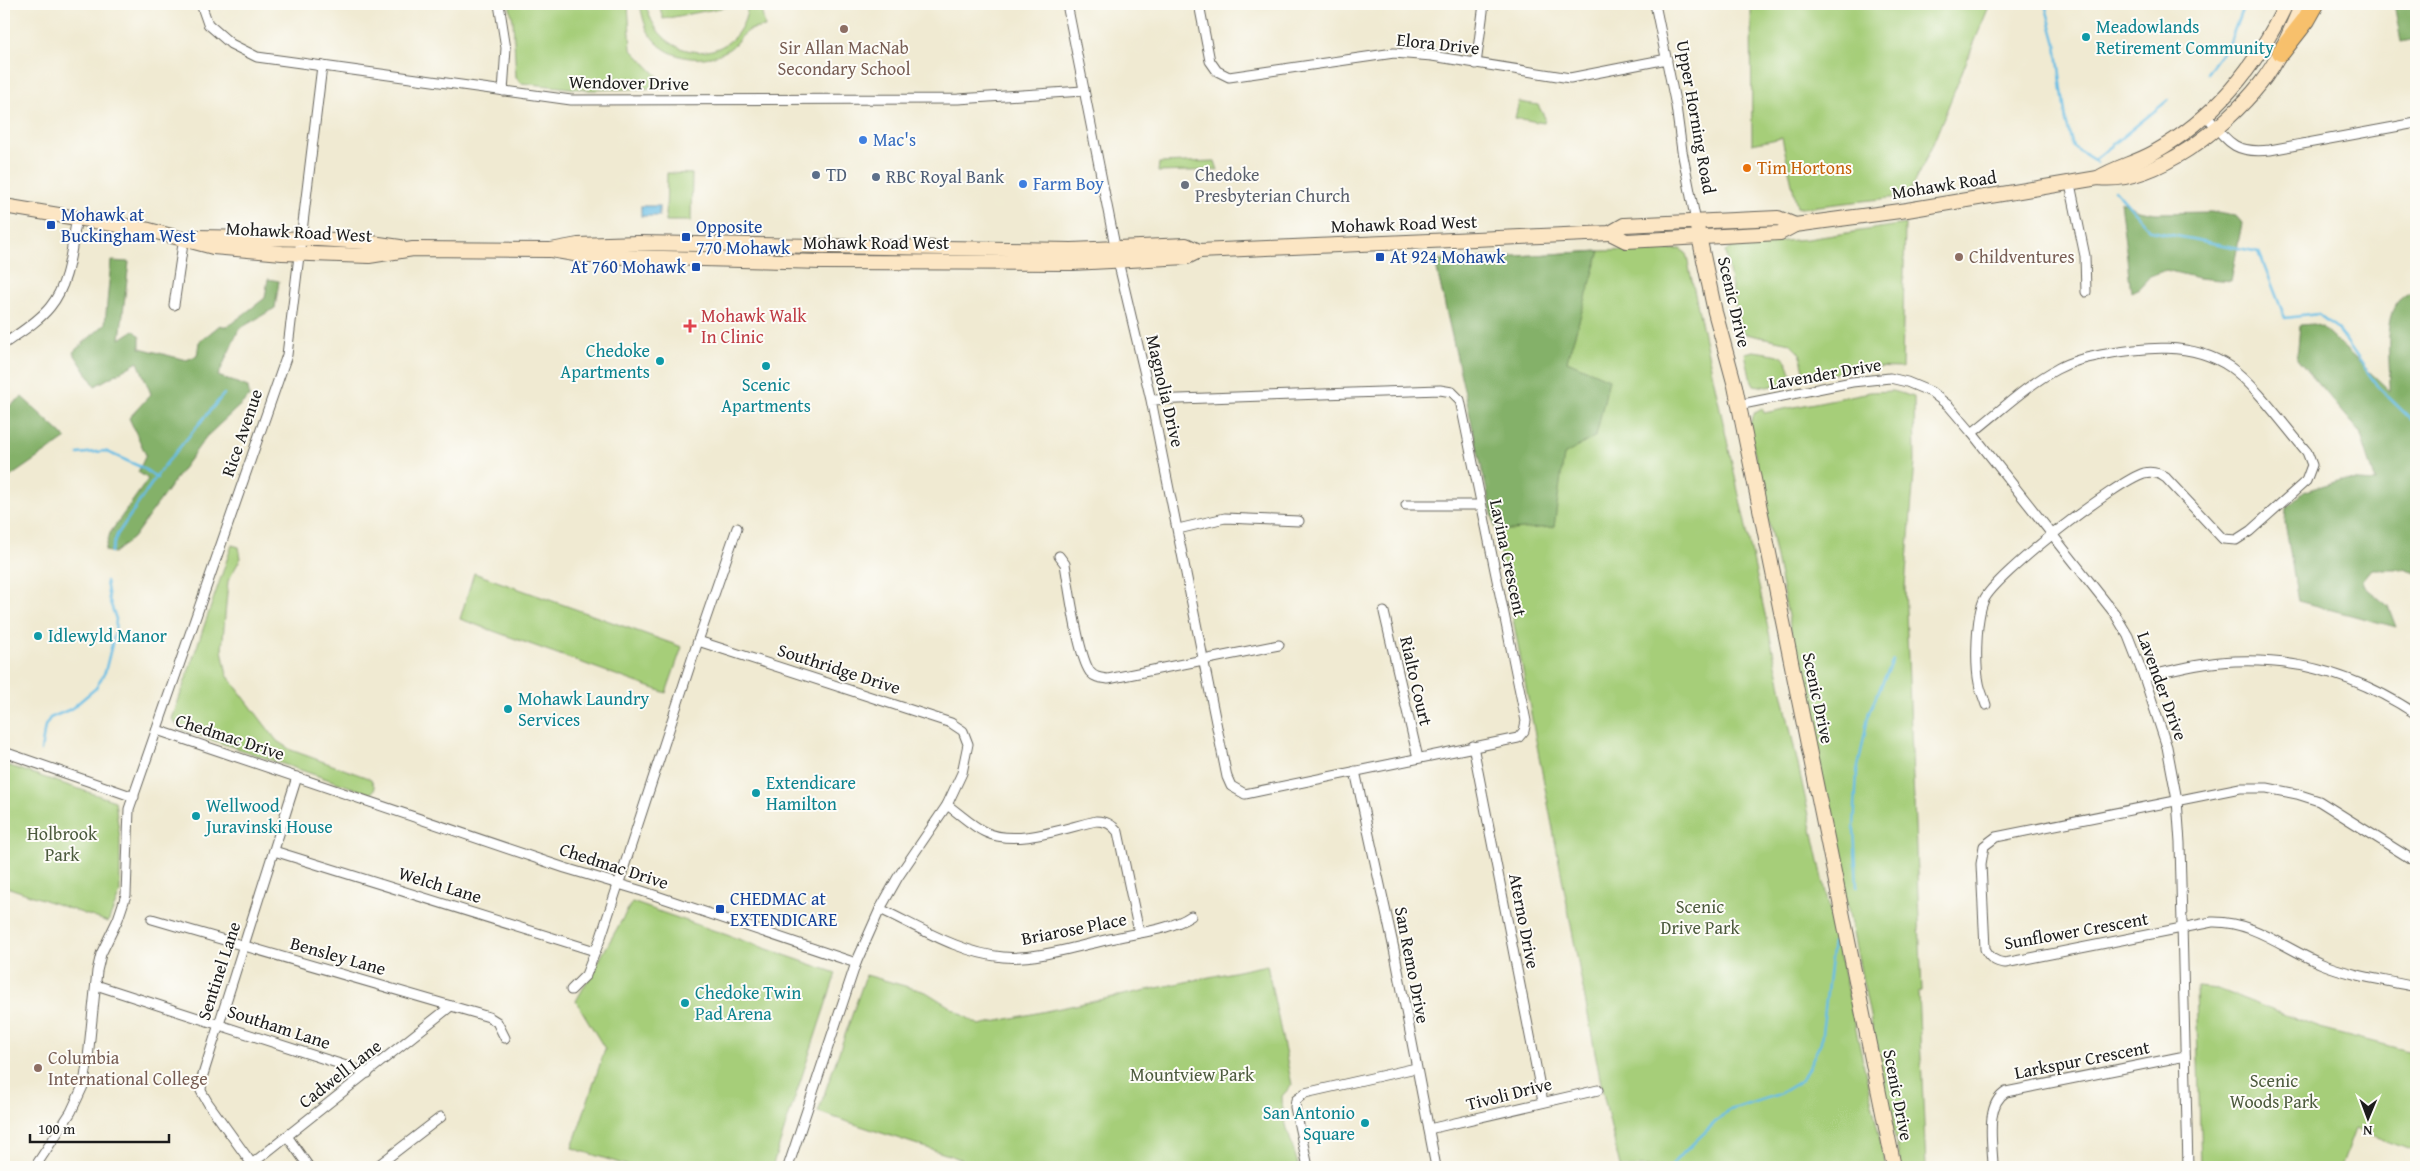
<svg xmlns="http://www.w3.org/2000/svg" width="2420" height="1171" font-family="'Gentium Book Plus',serif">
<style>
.green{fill:#a6ce79;stroke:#61754a}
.forest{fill:#84b169;stroke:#506642}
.water{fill:#68bee5;stroke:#426d80}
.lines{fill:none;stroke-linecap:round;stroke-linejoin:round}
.stream{stroke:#68bee5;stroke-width:2.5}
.street-casing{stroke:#66645c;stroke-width:11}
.secondary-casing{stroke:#66645c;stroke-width:16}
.highway-casing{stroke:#66645c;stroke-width:20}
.street{stroke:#fff;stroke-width:9}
.secondary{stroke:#fce6c4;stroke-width:14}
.highway{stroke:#f7c06c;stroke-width:18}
.education-dot{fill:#8d6e63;stroke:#fdfcf7;stroke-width:2}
.culture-dot{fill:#0f9aa8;stroke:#fdfcf7;stroke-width:2}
.shop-dot{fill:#3f7fe0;stroke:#fdfcf7;stroke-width:2}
.food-dot{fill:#e8710a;stroke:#fdfcf7;stroke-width:2}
.service-dot{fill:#5c6f8a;stroke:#fdfcf7;stroke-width:2}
.worship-dot{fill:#6b7280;stroke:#fdfcf7;stroke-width:2}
.transit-dot{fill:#1a4fb4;stroke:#fdfcf7;stroke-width:2}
.health-dot{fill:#e0444e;stroke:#fdfcf7;stroke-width:2}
.labels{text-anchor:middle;stroke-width:4;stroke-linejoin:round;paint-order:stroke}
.culture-label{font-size:18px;fill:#0d838f;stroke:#fdfcf7;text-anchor:start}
.street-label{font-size:18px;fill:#1c1c1c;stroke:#fdfcf7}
.education-label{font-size:18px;fill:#785e54;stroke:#fdfcf7;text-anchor:start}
.shop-label{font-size:18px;fill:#366cbe;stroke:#fdfcf7;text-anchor:start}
.food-label{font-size:18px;fill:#c56008;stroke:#fdfcf7;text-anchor:start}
.service-label{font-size:18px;fill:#4e5e75;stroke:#fdfcf7;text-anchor:start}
.worship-label{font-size:18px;fill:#5b616d;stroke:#fdfcf7;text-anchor:start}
.transit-label{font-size:18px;fill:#164399;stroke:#fdfcf7;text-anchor:start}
.health-label{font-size:18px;fill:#be3a42;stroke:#fdfcf7;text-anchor:start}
.park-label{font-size:18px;fill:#4c5a3d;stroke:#fdfcf7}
</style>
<rect width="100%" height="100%" fill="#fdfcf7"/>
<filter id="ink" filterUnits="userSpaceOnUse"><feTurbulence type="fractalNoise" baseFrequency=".02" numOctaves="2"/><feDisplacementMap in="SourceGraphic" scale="10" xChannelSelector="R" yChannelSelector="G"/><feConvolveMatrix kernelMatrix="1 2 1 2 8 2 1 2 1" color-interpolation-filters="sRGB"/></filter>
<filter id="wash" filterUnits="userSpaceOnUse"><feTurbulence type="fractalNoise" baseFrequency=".0096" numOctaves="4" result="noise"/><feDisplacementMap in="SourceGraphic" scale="20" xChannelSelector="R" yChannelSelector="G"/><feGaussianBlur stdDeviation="1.12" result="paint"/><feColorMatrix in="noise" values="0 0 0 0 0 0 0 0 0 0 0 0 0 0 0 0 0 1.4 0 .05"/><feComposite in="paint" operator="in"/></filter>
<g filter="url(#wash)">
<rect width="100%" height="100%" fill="#f0ead2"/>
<g class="green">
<polygon points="509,4 628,4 631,49 669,88 589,90 521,83 516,78 513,20"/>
<path d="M640 4H646C660 69 743 66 748 4H760L765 27C760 28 751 28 747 32 738 38 735 47 724 52 699 65 664 58 649 33 644 24 642 14 640 4Z"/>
<polygon points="659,4 741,4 663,19"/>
<polygon points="1751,4 1990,4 1930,151 1907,196 1801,208 1797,207 1782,138 1752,144"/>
<polygon points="1519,102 1538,105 1545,118 1544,123 1515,118"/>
<polygon points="1215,161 1218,170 1158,172 1159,163"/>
<polygon points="667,173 692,174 691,221 666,221"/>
<polygon points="1905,224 1902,368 1867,367 1806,379 1800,353 1790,343 1741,333 1725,251 1736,245 1808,239"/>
<polygon points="1680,249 1686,253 1886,1167 1620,1167 1602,1089 1489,492 1435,261 1600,251"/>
<path d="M1754 351C1783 356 1786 351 1793 381L1767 387 1754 385 1750 377 1745 353Z"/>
<polygon points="1893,391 1914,397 1915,462 1905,587 1922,991 1918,992 1926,1167 1901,1167 1749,426 1755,412 1762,408 1764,413 1870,392"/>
<polygon points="232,545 239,547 241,558 228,581 222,650 227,675 277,741 291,750 371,779 375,788 371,794 180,729 172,719"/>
<polygon points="474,573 682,647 666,693 460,619"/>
<polygon points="4,764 115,801 120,839 120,893 108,922 4,886"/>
<polygon points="632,902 836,973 772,1167 632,1167 572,1148 605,1049 576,1001"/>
<path d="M1267 965 1292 1085 1282 1096C1281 1117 1293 1146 1299 1167H985L818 1112 866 975 926 992 979 1025Z"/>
<polygon points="2196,987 2218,989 2319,1028 2416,1053 2416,1152 2355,1129 2341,1167 2201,1167"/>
</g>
<g class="forest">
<polygon points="2394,4 2416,4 2416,39 2401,42"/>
<polygon points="2120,201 2138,210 2156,213 2211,212 2236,216 2242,223 2231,281 2198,278 2166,270 2150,276 2139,288 2131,292"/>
<polygon points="1600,251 1567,361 1609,379 1596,436 1564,455 1554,527 1496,531 1435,261"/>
<polygon points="111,261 129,262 120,339 134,330 140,336 140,348 186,360 197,356 199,342 220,325 227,327 265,298 268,279 279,281 275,308 239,329 218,376 248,387 249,397 206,437 133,538 114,553 105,551 110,533 148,479 138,472 146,455 129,418 151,394 138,362 95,386 73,352 105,324"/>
<path d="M2416 291V573L2404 569H2372L2363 580 2365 587 2388 606 2396 627 2298 601 2285 522 2286 508 2305 491 2341 480 2376 482 2360 432 2297 359 2300 325 2313 324 2322 327 2390 391C2391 363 2378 297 2416 291Z"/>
<polygon points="22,397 66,438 4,481 4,410"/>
</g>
<rect class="water" x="641" y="206" width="18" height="10"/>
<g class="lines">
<g class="stream">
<polyline points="2045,4 2056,44 2066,121 2073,147 2094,160 2097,163"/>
<polyline points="2207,73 2230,42 2244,4"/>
<polyline points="2094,160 2168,100"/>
<polyline points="2115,190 2151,231 2259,252 2285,318 2318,314 2338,329 2378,387 2416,424"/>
<polyline points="78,454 105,451 143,468 157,478"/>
<polyline points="111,552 117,535 160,471 224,394"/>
<polyline points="41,751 45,726 50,718 71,709 96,688 105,672 115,632 116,619 109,599 106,581"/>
<polyline points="1857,887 1854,828 1857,772 1869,712 1893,660"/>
<polyline points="1671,1167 1676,1160 1727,1111 1779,1094 1802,1080 1821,1042 1833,942"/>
</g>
</g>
</g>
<g filter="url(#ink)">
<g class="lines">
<defs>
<g id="street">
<polyline points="201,4 208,24 231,44 257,57 571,100 958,99 1083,91"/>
<polyline points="499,4 506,48 503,91"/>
<polyline points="1067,4 1118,261 1151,400 1227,777 1231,786 1245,794 1518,738 1524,731 1526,721 1460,400 1452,392 1440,390 1151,400"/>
<polyline points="1199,4 1210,61 1217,71 1229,77 1394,53 1432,56 1570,78 1667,59"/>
<polyline points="1655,4 1676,106 1682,151 1696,222"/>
<polyline points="1476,64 1484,4"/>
<path d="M2207 116C2228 142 2234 154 2270 150L2416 123"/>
<polyline points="2070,184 2085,256 2086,292"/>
<polyline points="174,305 184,237"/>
<path d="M4 344C19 333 38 322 50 307 70 283 71 247 77 218"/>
<polyline points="1738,405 1852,382 1890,378 1907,382 1931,392 1949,406 1972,433 2115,614 2128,636 2144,677 2167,747 2177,800 2180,843 2188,1167"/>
<path d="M1972 433C1999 412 2027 385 2057 369 2071 361 2086 358 2101 355 2143 347 2192 341 2230 367 2255 384 2286 428 2307 452L2312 465 2306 481 2250 531 2236 540 2223 539 2166 478C2159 473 2153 471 2144 473 2117 481 1995 575 1984 600 1976 617 1975 664 1979 683 1980 690 1984 698 1986 705"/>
<polyline points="1406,505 1480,505"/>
<polyline points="1178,529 1225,518 1299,521"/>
<path d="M1059 556 1065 564C1069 588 1078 655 1090 672 1095 678 1101 678 1108 679L1279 645"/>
<polyline points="1384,612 1418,758"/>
<polyline points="698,641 737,528"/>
<path d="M2144 677C2174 670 2204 662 2235 661 2300 658 2362 678 2416 714"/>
<polyline points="157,730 565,868 642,891 856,963 788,1167"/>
<polyline points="1473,746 1543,1102"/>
<polyline points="4,752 134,797"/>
<polyline points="1355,771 1394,949 1436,1167"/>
<path d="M947 805C959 813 972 826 985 832 1016 847 1064 828 1096 821 1106 821 1112 824 1118 832L1139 932"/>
<polyline points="274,851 595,951"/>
<path d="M2416 862 2319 801 2297 794 2267 788H2240L1996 837 1984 846 1981 864 1985 949C1990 958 1995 962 2005 963L2212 922C2254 921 2285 949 2322 964 2352 976 2385 980 2416 987"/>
<path d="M880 909C919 927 959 953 1003 957 1037 960 1081 945 1115 938 1140 932 1170 930 1191 916"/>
<polyline points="152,919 489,1017 497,1022 505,1038"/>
<polyline points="96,985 368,1073"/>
<polyline points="571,990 586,975 601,937 698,641 951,723 963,731 968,744 962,773 947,805 898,877 880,909 856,963"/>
<polyline points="1429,1129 1598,1090"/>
<polyline points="287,1136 309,1167"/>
<polyline points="252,1164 208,1103 201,1091 202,1078 297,777"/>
<polyline points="35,1167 71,1112 84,1084 88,1058 97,971 101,954 118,919 126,895 129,809 287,355 322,66"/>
<polyline points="248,1167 451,1006"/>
<polyline points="376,1167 441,1117"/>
<polyline points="1308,1167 1295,1107 1296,1100 1305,1093 1416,1068"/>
<path d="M1993 1167C1993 1145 1984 1105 2006 1092L2185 1056"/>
</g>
<g id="secondary">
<path d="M2098 178C2155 185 2227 126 2260 84 2279 60 2290 32 2302 4"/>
<polyline points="4,206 149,230 213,247 282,253 369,256 413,249 551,250 578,245 638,243 1072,250 1186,245 1199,251"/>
<polyline points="1696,222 1715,312 1735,386 1894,1167"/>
<path d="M1610 233 1626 241 1780 233 1795 225 1907 210 2098 178C2116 167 2135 163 2153 153 2215 118 2256 67 2286 4"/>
<polyline points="193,237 318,239 365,242 400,247"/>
<polyline points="551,250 586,256 822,262 1072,263 1187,257 1199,251 1610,233 1624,225 1778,218 1795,225"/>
</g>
<polyline id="highway" points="2281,52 2306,20 2315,4"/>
</defs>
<use href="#street" class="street-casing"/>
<use href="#secondary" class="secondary-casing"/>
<use href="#highway" class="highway-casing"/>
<use href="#street" class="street"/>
<use href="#secondary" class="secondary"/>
<use href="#highway" class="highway"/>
</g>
</g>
<g class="education-dot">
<circle cx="844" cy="29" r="5"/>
<circle cx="1959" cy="257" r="5"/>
<circle cx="38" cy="1068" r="5"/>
</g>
<g class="culture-dot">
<circle cx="2086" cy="37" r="5"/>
<circle cx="660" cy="361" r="5"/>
<circle cx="766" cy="366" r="5"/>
<circle cx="38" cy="636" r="5"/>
<circle cx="508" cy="709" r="5"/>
<circle cx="756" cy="793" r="5"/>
<circle cx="196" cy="816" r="5"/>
<circle cx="685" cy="1003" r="5"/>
<circle cx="1365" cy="1123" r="5"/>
</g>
<g class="shop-dot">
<circle cx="863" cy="140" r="5"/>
<circle cx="1023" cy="184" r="5"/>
</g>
<circle class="food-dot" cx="1747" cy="168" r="5"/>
<g class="service-dot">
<circle cx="816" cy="175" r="5"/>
<circle cx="876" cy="177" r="5"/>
</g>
<circle class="worship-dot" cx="1185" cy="185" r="5"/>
<g class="transit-dot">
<rect x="46" y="220" width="10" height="10" rx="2.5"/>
<rect x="681" y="232" width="10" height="10" rx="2.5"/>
<rect x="1375" y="252" width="10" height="10" rx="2.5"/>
<rect x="691" y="262" width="10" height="10" rx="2.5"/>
<rect x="715" y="904" width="10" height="10" rx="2.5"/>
</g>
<path class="health-dot" d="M687.5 318.5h5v5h5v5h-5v5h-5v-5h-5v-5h5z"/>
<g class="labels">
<g class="culture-label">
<text x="2096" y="33">Meadowlands<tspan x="2096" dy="21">Retirement Community</tspan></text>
<text x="650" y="357" text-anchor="end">Chedoke<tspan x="650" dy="21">Apartments</tspan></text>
<text x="766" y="391" text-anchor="middle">Scenic<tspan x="766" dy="21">Apartments</tspan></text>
<text x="48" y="642">Idlewyld Manor</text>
<text x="518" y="705">Mohawk Laundry<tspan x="518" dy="21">Services</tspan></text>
<text x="766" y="789">Extendicare<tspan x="766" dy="21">Hamilton</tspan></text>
<text x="206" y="812">Wellwood<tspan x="206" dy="21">Juravinski House</tspan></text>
<text x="695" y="999">Chedoke Twin<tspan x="695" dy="21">Pad Arena</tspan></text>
<text x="1355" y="1119" text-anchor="end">San Antonio<tspan x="1355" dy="21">Square</tspan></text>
</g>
<g class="street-label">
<text transform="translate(1438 44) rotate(6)" y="6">Elora Drive</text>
<text transform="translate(629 83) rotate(1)" y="6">Wendover Drive</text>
<text transform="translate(1696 117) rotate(80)" y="6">Upper Horning Road</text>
<text transform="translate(1944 185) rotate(-9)" y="6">Mohawk Road</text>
<text transform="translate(1404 224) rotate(-2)" y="6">Mohawk Road West</text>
<text transform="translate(299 232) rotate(3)" y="6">Mohawk Road West</text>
<text x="876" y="249">Mohawk Road West</text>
<text transform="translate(1734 302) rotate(77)" y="6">Scenic Drive</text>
<text transform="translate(1825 374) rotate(-10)" y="6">Lavender Drive</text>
<text transform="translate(1165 391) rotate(77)" y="6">Magnolia Drive</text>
<text transform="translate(242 433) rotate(-71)" y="6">Rice Avenue</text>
<text transform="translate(1508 558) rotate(78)" y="6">Lavina Crescent</text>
<text transform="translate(839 669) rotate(18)" y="6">Southridge Drive</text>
<text transform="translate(1416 681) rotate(77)" y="6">Rialto Court</text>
<text transform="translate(2162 686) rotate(70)" y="6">Lavender Drive</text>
<text transform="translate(1818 698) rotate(78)" y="6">Scenic Drive</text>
<text transform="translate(230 737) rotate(18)" y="6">Chedmac Drive</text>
<text transform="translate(614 866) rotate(18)" y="6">Chedmac Drive</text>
<text transform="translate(440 885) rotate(17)" y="6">Welch Lane</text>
<text transform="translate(1524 921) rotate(79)" y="6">Aterno Drive</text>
<text transform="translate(1074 929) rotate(-11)" y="6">Briarose Place</text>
<text transform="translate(2076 931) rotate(-10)" y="6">Sunflower Crescent</text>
<text transform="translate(338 956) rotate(16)" y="6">Bensley Lane</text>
<text transform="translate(1412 965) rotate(79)" y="6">San Remo Drive</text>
<text transform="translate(219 971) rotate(-72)" y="6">Sentinel Lane</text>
<text transform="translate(279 1027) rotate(18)" y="6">Southam Lane</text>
<text transform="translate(2082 1060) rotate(-11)" y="6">Larkspur Crescent</text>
<text transform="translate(340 1074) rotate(-38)" y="6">Cadwell Lane</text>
<text transform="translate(1509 1094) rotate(-14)" y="6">Tivoli Drive</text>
<text transform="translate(1898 1095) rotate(79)" y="6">Scenic Drive</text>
</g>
<g class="education-label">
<text x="844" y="54" text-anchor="middle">Sir Allan MacNab<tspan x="844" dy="21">Secondary School</tspan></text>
<text x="1969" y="263">Childventures</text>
<text x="48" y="1064">Columbia<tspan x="48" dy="21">International College</tspan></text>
</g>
<g class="shop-label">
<text x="873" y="146">Mac's</text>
<text x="1033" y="190">Farm Boy</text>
</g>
<g class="food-label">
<text x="1757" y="174">Tim Hortons</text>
</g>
<g class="service-label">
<text x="826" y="181">TD</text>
<text x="886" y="183">RBC Royal Bank</text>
</g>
<g class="worship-label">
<text x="1195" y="181">Chedoke<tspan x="1195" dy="21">Presbyterian Church</tspan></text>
</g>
<g class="transit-label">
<text x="61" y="221">Mohawk at<tspan x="61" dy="21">Buckingham West</tspan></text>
<text x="696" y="233">Opposite<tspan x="696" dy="21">770 Mohawk</tspan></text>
<text x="1390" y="263">At 924 Mohawk</text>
<text x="686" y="273" text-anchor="end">At 760 Mohawk</text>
<text x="730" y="905">CHEDMAC at<tspan x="730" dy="21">EXTENDICARE</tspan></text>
</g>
<g class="health-label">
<text x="701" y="322">Mohawk Walk<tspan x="701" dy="21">In Clinic</tspan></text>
</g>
<g class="park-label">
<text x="62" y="840">Holbrook<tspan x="62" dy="21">Park</tspan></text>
<text x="1700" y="913">Scenic<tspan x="1700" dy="21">Drive Park</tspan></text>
<text x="1192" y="1081">Mountview Park</text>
<text x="2274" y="1087">Scenic<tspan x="2274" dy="21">Woods Park</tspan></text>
</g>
</g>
<rect width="2420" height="1171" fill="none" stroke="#fdfcf7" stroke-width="20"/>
<g transform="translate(2368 1118) rotate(181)" stroke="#fdfcf7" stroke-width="4" paint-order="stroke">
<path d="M0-4L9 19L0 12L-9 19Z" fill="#1c1c1c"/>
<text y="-8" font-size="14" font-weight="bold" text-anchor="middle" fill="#1c1c1c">N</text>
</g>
<path d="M30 1134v8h139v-8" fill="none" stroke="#1c1c1c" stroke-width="2.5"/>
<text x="38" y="1134" font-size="15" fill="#1c1c1c" stroke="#fdfcf7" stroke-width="4" paint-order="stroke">100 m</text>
</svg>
